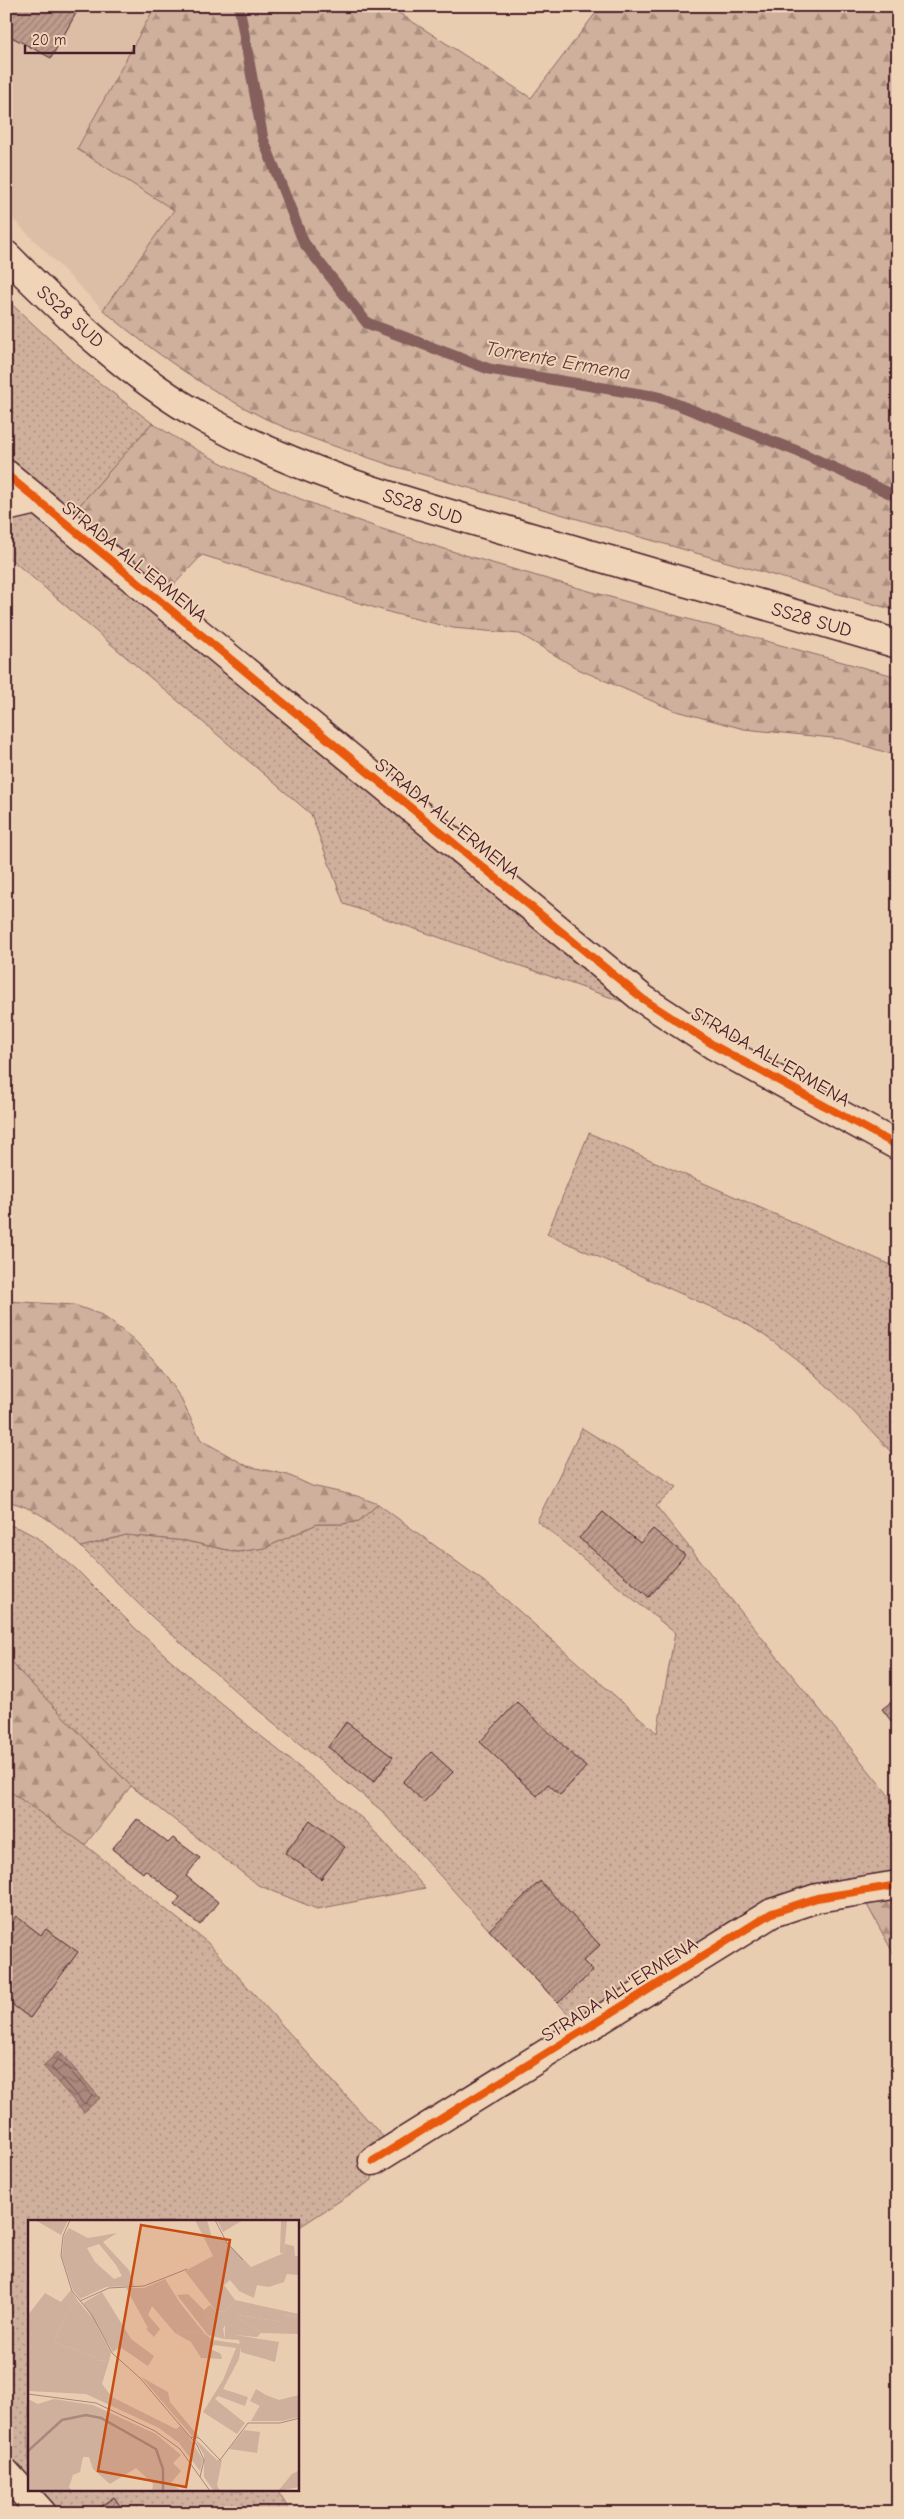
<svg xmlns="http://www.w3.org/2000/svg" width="904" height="2519" font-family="'Comic Neue',sans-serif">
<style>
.built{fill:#dcbea6}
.green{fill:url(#green-dots);stroke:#8c6864}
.forest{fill:url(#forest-firs);stroke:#8c6864}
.water{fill:url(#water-waves);stroke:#845e5c}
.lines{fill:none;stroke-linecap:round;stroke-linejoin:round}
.shore{stroke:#70494b;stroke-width:1}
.stream{stroke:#845e5c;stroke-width:11}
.building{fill:url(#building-hatch);stroke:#4a1f2b}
.street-casing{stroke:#4a1f2b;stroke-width:31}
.primary-casing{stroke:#4a1f2b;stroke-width:31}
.street{stroke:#f0d4b7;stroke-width:28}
.primary{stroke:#f0d4b7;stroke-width:28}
.cycleway-casing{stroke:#f0d4b7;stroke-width:11}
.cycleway{stroke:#e8590c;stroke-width:8}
.labels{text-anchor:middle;stroke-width:4;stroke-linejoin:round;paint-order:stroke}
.street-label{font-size:19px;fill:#4a1f2b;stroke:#f0d4b7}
.water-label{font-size:20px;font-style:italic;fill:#62393f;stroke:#f0d4b7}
.inset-river{fill:none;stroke:#aa887c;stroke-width:2.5}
.inset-road{fill:none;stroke:#a9877b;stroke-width:1}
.view{fill:#c84d12;fill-opacity:0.15;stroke:#c84d12;stroke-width:2.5}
.inset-edge{fill:none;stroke:#4a1f2b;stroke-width:2.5}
</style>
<defs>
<pattern id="green-dots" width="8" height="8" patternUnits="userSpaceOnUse" patternTransform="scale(1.25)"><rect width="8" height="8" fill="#cfb09c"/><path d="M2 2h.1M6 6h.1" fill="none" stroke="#aa8f7f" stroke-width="1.8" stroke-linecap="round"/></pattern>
<pattern id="forest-firs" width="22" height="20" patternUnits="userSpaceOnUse" patternTransform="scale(1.25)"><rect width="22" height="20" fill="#cfb09c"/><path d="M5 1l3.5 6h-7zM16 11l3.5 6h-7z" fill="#aa8f7f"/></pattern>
<pattern id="water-waves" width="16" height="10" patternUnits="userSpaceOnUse" patternTransform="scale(1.25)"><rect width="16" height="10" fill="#aa887c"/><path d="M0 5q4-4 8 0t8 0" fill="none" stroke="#8c6f66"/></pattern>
<pattern id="building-hatch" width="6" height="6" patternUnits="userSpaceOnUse" patternTransform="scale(1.25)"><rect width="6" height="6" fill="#bd9c8c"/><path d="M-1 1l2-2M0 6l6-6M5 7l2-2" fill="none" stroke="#9c7f73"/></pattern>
</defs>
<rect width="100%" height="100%" fill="#e9cdb1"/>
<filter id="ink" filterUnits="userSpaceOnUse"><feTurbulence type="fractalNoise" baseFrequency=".02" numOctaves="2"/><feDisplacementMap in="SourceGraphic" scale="10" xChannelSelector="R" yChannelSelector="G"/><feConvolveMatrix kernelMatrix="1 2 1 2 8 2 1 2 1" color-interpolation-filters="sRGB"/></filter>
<g filter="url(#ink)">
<polygon class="built" points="6,6 146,6 153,10 77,149 175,210 103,310 6,212"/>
<g class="green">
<polygon points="6,299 84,371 152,423 71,515 6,459"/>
<polygon points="35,514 635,1006 344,904 311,814 6,555 6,519"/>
<path d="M589 1133 898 1268V1460C848 1404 805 1359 740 1320L547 1234Z"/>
<path d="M582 1428 677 1487 656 1506 898 1807V1873C842 1880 797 1885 746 1911L575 2021 489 1930 381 1810 242 1697 149 1614 81 1547 126 1535 186 1541 237 1552 265 1548 317 1524H342L359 1521 378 1504 494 1589 657 1733 675 1633 537 1521Z"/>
<polygon points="6,1524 21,1529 36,1537 76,1569 137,1630 208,1693 364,1820 425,1888 317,1909 258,1885 131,1786 17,1669 6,1652"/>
<polygon points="6,1792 11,1792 85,1845 208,1943 385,2139 374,2146 372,2180 298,2228 298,2222 29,2222 29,2477 6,2456"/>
<path d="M41 2490H277L291 2513H185C167 2498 145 2513 125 2513L114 2497 91 2513H59Z"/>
</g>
<g class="forest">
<path d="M146 6H388L531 98 601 6H898V611L393 466C350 451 305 438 264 418 206 389 153 352 103 310L174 210 77 149 153 10Z"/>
<path d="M152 423C277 504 420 542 561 583 673 615 785 647 898 677V760L891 754 842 739 744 729 673 710 578 669 520 634 453 628 392 613 202 555 166 593 71 515Z"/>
<path d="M6 1301 74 1305 102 1315 133 1339 153 1359 180 1397 201 1440 247 1466 288 1475 312 1486 357 1496 378 1504 359 1521 342 1524H317L265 1548 237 1552 186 1541 126 1535 81 1547C60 1527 36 1507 6 1501Z"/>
<polygon points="6,1652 17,1669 131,1786 85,1845 11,1792 6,1792"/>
<polygon points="898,1899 898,1962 866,1903"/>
</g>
<polygon class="water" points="59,2051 100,2098 84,2112 43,2066"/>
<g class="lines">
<polygon class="shore" points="57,2060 60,2060 92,2095 86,2103 83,2103 52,2068"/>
<polyline class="stream" points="239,6 263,139 304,243 367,323 489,369 658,397 797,451 898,497"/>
</g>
<g class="building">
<polygon points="6,6 80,6 51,58 6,34"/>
<polygon points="603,1512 640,1543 653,1529 685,1555 649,1597 579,1538"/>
<polygon points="898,1697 898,1730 882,1709"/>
<polygon points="517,1702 586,1767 560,1795 548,1784 537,1796 480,1742"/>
<polygon points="346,1722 393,1757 374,1782 328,1747"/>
<polygon points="431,1752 453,1772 424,1802 403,1782"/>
<polygon points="137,1819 168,1843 173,1838 200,1858 186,1876 218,1902 200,1925 174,1905 180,1897 145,1870 143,1873 112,1849"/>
<polygon points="310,1820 345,1847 321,1879 285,1853"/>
<polygon points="540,1881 600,1945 583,1961 593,1971 558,2003 489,1930"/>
<polygon points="16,1916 41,1935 46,1929 78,1952 30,2018 6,2000 6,1929"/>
<polygon points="114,2497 125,2513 91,2513"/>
</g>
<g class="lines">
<defs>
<g id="street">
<polyline points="6,474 643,999 715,1046 898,1146"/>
<polyline points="6,507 36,500"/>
<polyline points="373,2161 772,1913 817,1898 898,1885"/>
<polyline points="6,2473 42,2513"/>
</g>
<path id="primary" d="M6 255C66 315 130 377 205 419 306 476 419 505 530 537 653 573 775 608 898 644"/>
</defs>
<use href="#street" class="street-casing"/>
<use href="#primary" class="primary-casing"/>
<use href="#street" class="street"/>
<use href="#primary" class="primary"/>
<defs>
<g id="cycleway">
<polyline points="6,474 643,999 715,1046 898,1146"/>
<polyline points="373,2161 772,1913 817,1898 898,1885"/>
</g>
</defs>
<use href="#cycleway" class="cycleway-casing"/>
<use href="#cycleway" class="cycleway"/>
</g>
</g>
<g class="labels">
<g class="street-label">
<text transform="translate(71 316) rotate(42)" y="7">SS28 SUD</text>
<text transform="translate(423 506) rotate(17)" y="7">SS28 SUD</text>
<text transform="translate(135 561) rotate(39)" y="7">STRADA ALL'ERMENA</text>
<text transform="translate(812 619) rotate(16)" y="7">SS28 SUD</text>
<text transform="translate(448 818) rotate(39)" y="7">STRADA ALL'ERMENA</text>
<text transform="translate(771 1056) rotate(30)" y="7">STRADA ALL'ERMENA</text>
<text transform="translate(619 1989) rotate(-32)" y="7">STRADA ALL'ERMENA</text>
</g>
<g class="water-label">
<text transform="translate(558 360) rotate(10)" y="7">Torrente Ermena</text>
</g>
</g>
<g transform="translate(28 2220)">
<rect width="271" height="271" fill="#e9cdb1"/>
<path d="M7 0H40L33 15ZM167 0H179L184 18H195L223 47 256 33 257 24 266 26 267 36H271V55L259 54 256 62 241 67 229 65 226 78 211 71 202 60 196 65 207 80 197 92 188 91 157 51 185 36ZM189 0H215L195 12ZM137 59 152 83 177 114 162 111 147 113 124 86 120 95 132 109 126 117 118 109 120 108 98 68H116ZM74 72 103 119 126 136 120 146 92 127 85 132 55 83ZM160 74 176 90 192 118 180 115 149 75ZM50 81 65 99 83 133 81 141 68 140V137L26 122 38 94ZM210 95 254 102 255 95 271 97V114L233 113 209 97ZM197 103H201L208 115 251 122 247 142 213 132 211 120 197 119ZM113 157 140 172 142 182 171 217 164 216ZM228 169 238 175 232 186 222 181ZM216 210 232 212 229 233 201 229ZM160 215 175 240 172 251 151 223Z" fill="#cfb09c"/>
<path d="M253 0H259L256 33H252ZM41 8 60 18 89 13 75 22 101 50 106 66 78 67 52 79 45 70 34 37 36 16ZM71 24 88 45 94 56 86 59 67 42 59 28ZM43 70 50 81 38 94 26 122 68 137V140L81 141 74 164 84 177 148 209 152 206 160 215 151 223 131 208 58 174 0 171V95L17 73 33 82ZM207 80 271 94V97L256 95 254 102 210 95 209 97 233 113 229 117 208 115 198 103 195 109 197 119 192 118 176 90 182 85 188 91 197 92ZM162 111 177 114 185 120 213 124 211 139 195 169 220 177 217 186 190 176 187 179 217 203 209 214 175 192 195 160 208 128 186 125 183 129 193 134 194 139 173 138 163 122 147 113ZM238 175 251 180 271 175V197L254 201H223ZM0 179 10 184 26 179 65 185 128 214 153 235 145 243 153 251 143 263 153 271H124L125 264 108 248 82 264 65 249 61 237H55L52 252 45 255 41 267 44 271H0ZM166 218 189 240H194L189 265 192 271H186L176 257V235ZM272 250 271 267 250 271 264 254Z" fill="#cfb09c" fill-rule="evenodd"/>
<path class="inset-river" d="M0 231 34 200 58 195 73 198 128 229 135 249V271"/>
<path class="inset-road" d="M42 0 35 16 33 36 44 71 64 95 84 133 112 158 169 225 176 240 172 257M187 0 199 23 215 40M52 81 81 68 116 66 159 49M0 174 68 183 127 211 152 229 182 271M163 217 171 218 192 240 220 203H252L272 198"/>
<path class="view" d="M113 5 202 20 158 267 70 251Z"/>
<rect width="271" height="271" class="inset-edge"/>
</g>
<rect width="904" height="2519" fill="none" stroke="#f0d4b7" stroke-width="25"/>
<rect x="12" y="12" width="879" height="2494" fill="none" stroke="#4a1f2b" stroke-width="2" filter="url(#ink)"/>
<path d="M25 45v8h109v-8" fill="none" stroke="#4a1f2b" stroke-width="2.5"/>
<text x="32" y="45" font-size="15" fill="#4a1f2b" stroke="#f0d4b7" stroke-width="4" paint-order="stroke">20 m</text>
</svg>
